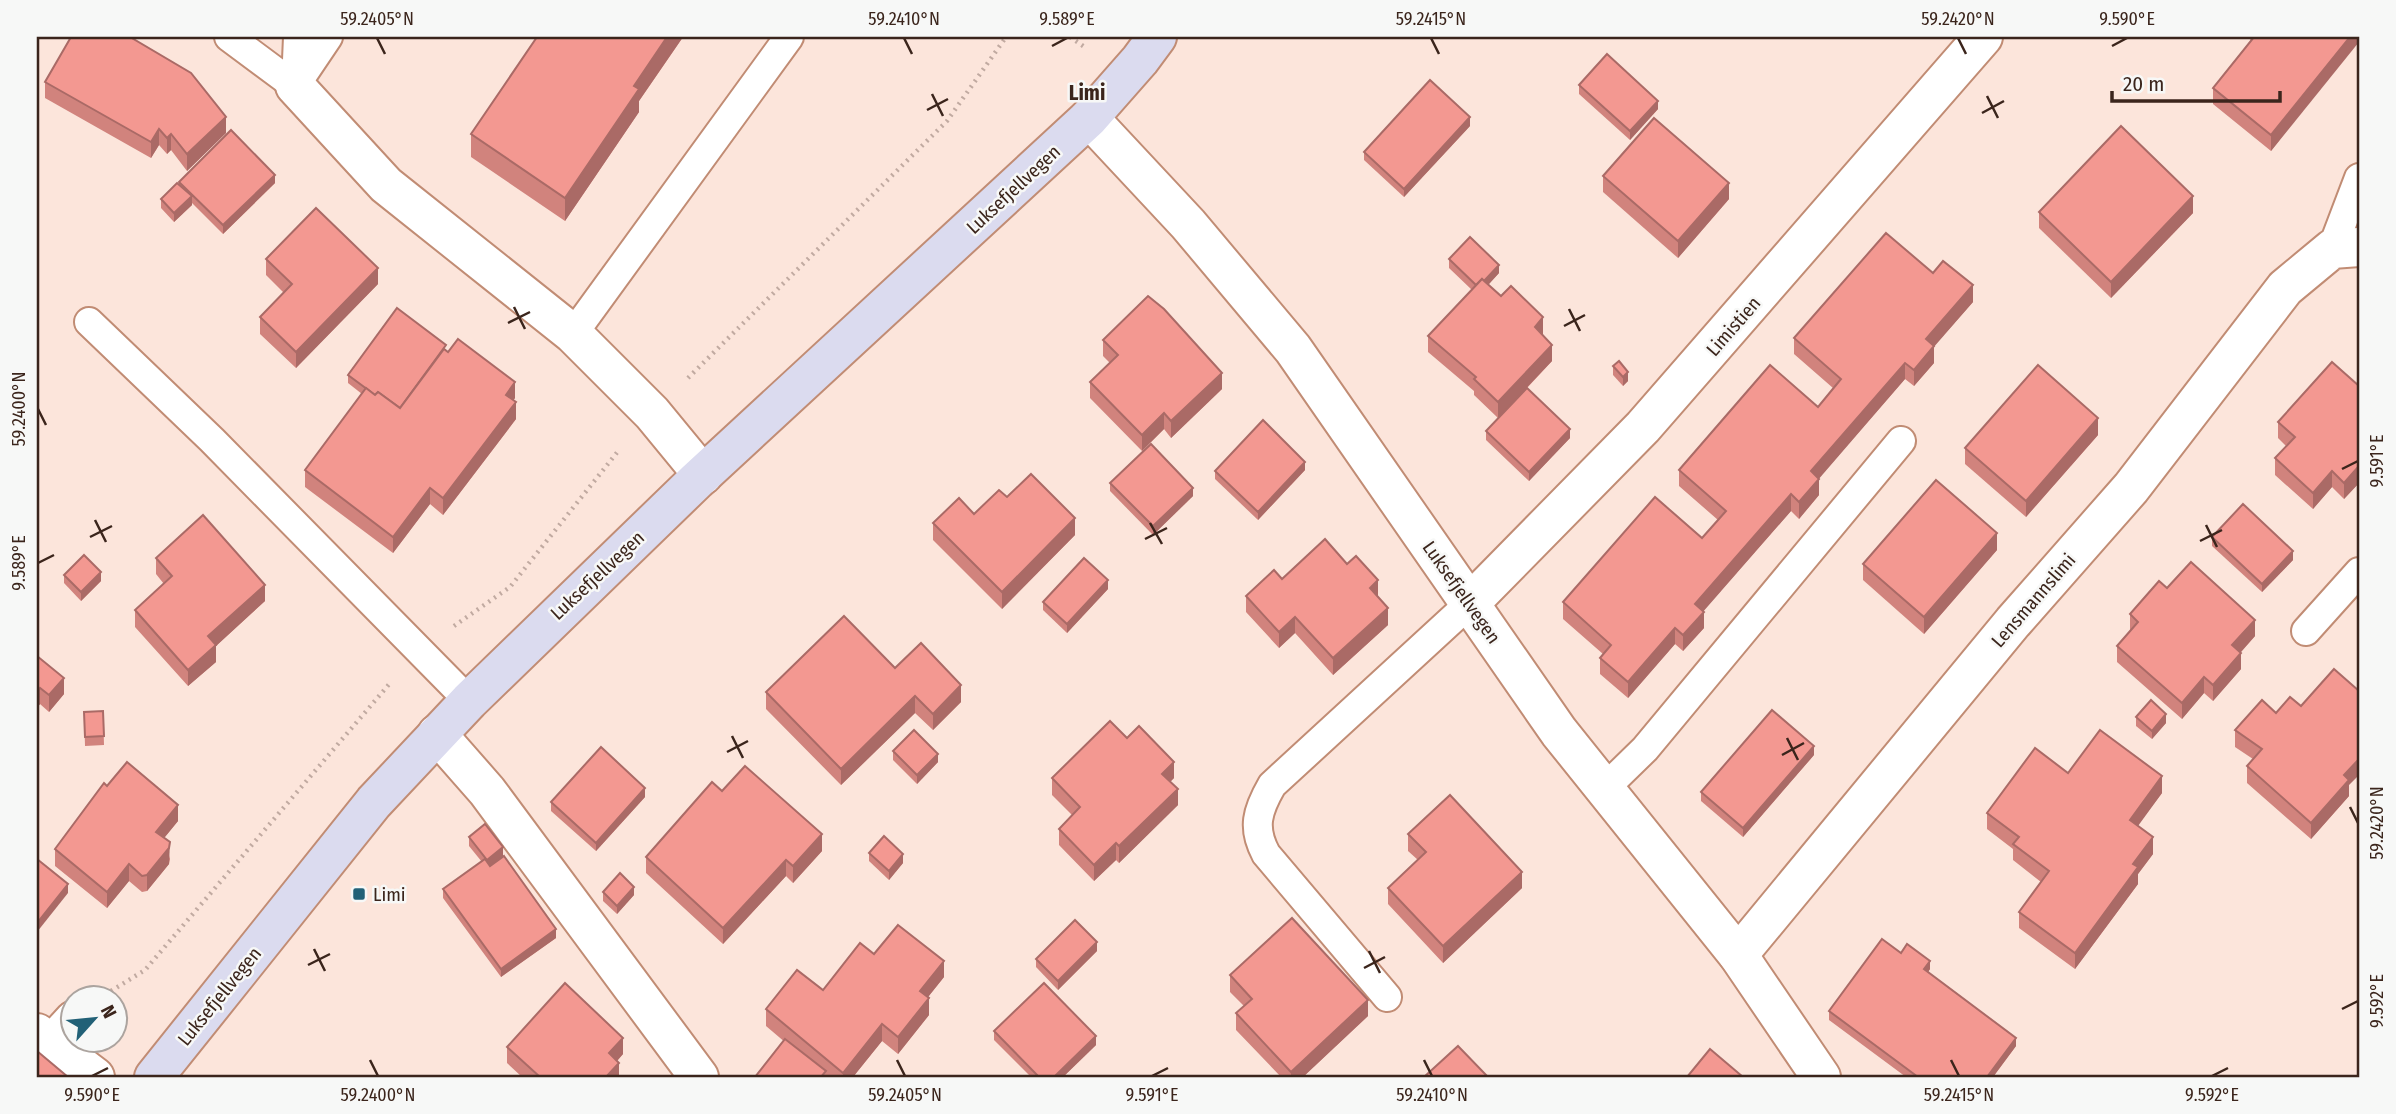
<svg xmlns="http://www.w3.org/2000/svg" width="2396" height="1114" font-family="'Fira Sans Condensed',sans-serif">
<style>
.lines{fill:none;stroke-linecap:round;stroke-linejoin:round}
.service-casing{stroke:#c18c74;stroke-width:32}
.minor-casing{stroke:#c18c74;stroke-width:42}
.secondary-casing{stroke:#c18c74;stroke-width:42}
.path{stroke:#c1aaa1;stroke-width:4.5;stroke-dasharray:2 5;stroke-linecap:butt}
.service{stroke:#fff;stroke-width:28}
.minor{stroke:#fff;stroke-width:38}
.secondary{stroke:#dbdbef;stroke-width:38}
.wall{fill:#d1837d}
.shaded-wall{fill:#aa6a66}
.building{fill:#f39891;stroke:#aa6a66;stroke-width:2}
.ticks{fill:none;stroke:#3b251c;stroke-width:2.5}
.poi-dot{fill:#226177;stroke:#f7f8f7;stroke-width:2.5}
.labels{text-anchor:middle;stroke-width:5;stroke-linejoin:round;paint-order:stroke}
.street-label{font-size:19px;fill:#3b251c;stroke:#f7f8f7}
.poi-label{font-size:19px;fill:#3b251c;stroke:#f7f8f7;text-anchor:start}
.neighbourhood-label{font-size:21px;font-weight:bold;fill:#3b251c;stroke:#f7f8f7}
.neatline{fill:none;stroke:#3b251c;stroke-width:2.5}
.ticks-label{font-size:18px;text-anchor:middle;fill:#3b251c}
</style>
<rect width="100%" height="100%" fill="#fce5db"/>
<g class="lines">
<defs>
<g id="service">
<polyline points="229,37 295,86"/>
<polyline points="296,83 298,37"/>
<polyline points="295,86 328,37"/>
<polyline points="2332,249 2359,178"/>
<polyline points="89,322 212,440 469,701"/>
<polyline points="573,334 789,37"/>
<polyline points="2306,631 2359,572"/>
<polyline points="1605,788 1645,749 1901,441"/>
<path d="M1387 997 1266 854C1252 828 1257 811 1272 785L1470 603"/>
</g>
<g id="minor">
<polyline points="295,86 386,185 573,334 652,413 703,475"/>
<polyline points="1089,118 1188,224 1293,349 1559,732 1738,955 1821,1077"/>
<polyline points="1470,603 1643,427 1983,37"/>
<polyline points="437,734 487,791 699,1077"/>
<polyline points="1738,955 2013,622 2131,488 2285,288 2332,249 2359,247"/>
<polyline points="37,1033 95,1077"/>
<polyline points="52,1044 74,1020"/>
</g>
<polyline id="secondary" points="154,1077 374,802 469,701 697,480 1089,118 1140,60 1157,37"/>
</defs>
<use href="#service" class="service-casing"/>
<use href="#minor" class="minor-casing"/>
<use href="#secondary" class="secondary-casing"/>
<g class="path">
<polyline points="1070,37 1086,48"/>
<polyline points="688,378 947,121 1006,37"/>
<polyline points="454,626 510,587 619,450"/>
<polyline points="111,991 145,970 391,682"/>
</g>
<use href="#service" class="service"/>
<use href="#minor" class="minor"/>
<use href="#secondary" class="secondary"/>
</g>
<g class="wall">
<polygon points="537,37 683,37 639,101 639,112 565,221 471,157 471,134"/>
<polygon points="2247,37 2359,37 2271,151 2213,104 2213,88 2251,40"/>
<polygon points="45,82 226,133 187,171 171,150 167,154 159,145 151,158 45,98"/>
<polygon points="1579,85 1658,109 1630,140 1579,94"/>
<polygon points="1470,126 1404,197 1364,160 1364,152"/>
<polygon points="1603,176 1729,199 1678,258 1603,192"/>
<polygon points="179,182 275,183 223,234 192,203 192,205 174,222 161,208 161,199 179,184"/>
<polygon points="2039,212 2193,213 2111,298 2039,228"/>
<polygon points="266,259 378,284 296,368 260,334 260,317 284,293 266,275"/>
<polygon points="1449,259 1499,273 1488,285 1543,334 1542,335 1552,361 1527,388 1570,438 1529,481 1486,440 1486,431 1498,418 1474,395 1474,391 1428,352 1428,336 1472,290 1449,268"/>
<polygon points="1933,273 1973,302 1934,346 1934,363 1914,386 1905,379 1818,479 1819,495 1799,519 1791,511 1703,611 1704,628 1683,651 1675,644 1628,698 1600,674 1600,658 1603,654 1563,619 1563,602 1702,538 1718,520 1679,486 1679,470 1818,407 1833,388 1794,354 1794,338"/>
<polygon points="1103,340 1222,389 1171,438 1164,429 1142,451 1090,398 1090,382 1110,363 1103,356"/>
<polygon points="446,351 515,398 513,400 516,419 443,515 430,504 393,553 305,487 305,470 362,394 348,383 348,375"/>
<polygon points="1613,366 1628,381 1623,386 1613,375"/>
<polygon points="2359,386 2359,483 2344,499 2332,487 2313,509 2275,475 2275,458 2286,446 2278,438 2278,422"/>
<polygon points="2098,435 2026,517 1965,464 1965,448"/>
<polygon points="1305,470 1258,520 1215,479 1215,471"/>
<polygon points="1110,483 1193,496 1153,535 1110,491"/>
<polygon points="1007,497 1075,535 1002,609 933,540 933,523 974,514"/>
<polygon points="2212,537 2293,560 2262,592 2212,546"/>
<polygon points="1997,550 1924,634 1863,580 1863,564"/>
<polygon points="156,558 265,601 216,646 216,662 188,686 135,627 135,610 164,584 156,574"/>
<polygon points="64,575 101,581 81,601 64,583"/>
<polygon points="1282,579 1378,597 1388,625 1333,675 1295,633 1279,648 1246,612 1246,596"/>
<polygon points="2167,588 2255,636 2241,652 2241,669 2213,701 2204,693 2182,719 2117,662 2117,646 2130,631 2130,614"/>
<polygon points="1108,589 1067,633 1043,610 1043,602"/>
<polygon points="37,656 64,694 49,712 40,704 37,708"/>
<polygon points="895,668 961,702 933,730 915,713 841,785 766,709 766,692"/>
<polygon points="103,711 104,745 85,746 84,712"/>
<polygon points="2136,717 2166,723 2152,739 2136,726"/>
<polygon points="2235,730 2349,785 2349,796 2311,839 2247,783 2247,766 2253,759 2235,747"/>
<polygon points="1127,738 1174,778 1170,782 1178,805 1119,863 1116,860 1094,881 1059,845 1059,829 1072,815 1052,795 1052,778"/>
<polygon points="893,751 938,762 917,784 893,760"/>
<polygon points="1814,755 1743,837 1701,801 1701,792"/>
<polygon points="2068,773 2162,793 2137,826 2153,854 2138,874 2138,884 2075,969 2019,928 2019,912 2041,882 2013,860 2013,849 1987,829 1987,813"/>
<polygon points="107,786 178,821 164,838 170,859 169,864 147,891 142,892 129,881 107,908 55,866 55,849"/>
<polygon points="722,791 822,851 793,883 786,876 723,944 646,873 646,857"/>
<polygon points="645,797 596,851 551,811 551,802"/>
<polygon points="1408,834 1522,888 1443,963 1388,904 1388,888 1418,860 1408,851"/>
<polygon points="469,837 503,856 556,938 501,977 443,898 443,889 482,862 469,846"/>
<polygon points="869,853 903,863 889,880 869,861"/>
<polygon points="603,892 634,895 617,914 603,901"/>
<polygon points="1097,951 1058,990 1036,967 1036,959"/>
<polygon points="1901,953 1930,969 1928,972 2016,1046 1993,1077 1906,1077 1829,1020 1829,1011"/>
<polygon points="1230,975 1368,1016 1303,1077 1281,1077 1236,1030 1236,1013 1244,1006 1230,992"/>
<polygon points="944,977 928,997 929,1015 898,1054 882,1041 853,1077 828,1077 826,1076 826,1077 766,1026 766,1009 823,990"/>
<polygon points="994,1031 1096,1045 1063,1077 1031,1077 994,1040"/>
<polygon points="507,1047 623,1054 617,1061 619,1077 522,1077 507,1063"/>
</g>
<g class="shaded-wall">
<polygon points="667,37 683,37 639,101 639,112 565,221 565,198 634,86"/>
<polygon points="2350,37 2359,37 2359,42 2271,151 2271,135"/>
<polygon points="1658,101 1658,109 1630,140 1630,131"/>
<polygon points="226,117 226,133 187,171 187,154"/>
<polygon points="1470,117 1470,126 1404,197 1404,189"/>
<polygon points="159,129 159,145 151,158 151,142"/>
<polygon points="171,134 171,150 167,154 167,138"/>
<polygon points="275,175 275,183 223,234 223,225"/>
<polygon points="1729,183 1729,199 1678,258 1678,241"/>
<polygon points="192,196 192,205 174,222 174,213"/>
<polygon points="2193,196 2193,213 2111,298 2111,282"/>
<polygon points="1499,265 1499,273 1478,296 1478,287"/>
<polygon points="378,268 378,284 296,368 296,352"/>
<polygon points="1973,285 1973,302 1926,356 1926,339"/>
<polygon points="1543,317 1543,334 1535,343 1535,327"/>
<polygon points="1552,345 1552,361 1498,418 1498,402"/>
<polygon points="1934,346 1934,363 1914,386 1914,370"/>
<polygon points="1905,363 1905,379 1811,488 1811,471"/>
<polygon points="1628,372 1628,381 1623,386 1623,377"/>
<polygon points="1222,373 1222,389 1171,438 1171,421"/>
<polygon points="515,382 515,398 506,411 506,395"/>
<polygon points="516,402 516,419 443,515 443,498"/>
<polygon points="1164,413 1164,429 1142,451 1142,435"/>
<polygon points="2098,418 2098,435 2026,517 2026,501"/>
<polygon points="1570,429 1570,438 1529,481 1529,472"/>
<polygon points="1305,462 1305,470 1258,520 1258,512"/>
<polygon points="2359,466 2359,483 2344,499 2344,483"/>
<polygon points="2332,471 2332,487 2313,509 2313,493"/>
<polygon points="1819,479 1819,495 1799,519 1799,502"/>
<polygon points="430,488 430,504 393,553 393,537"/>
<polygon points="1193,488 1193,496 1153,535 1153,526"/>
<polygon points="1791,494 1791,511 1695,621 1695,604"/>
<polygon points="1075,518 1075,535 1002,609 1002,592"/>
<polygon points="1997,533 1997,550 1924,634 1924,617"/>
<polygon points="2293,551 2293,560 2262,592 2262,584"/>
<polygon points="101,572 101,581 81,601 81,592"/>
<polygon points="1108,580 1108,589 1067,633 1067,624"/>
<polygon points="1378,580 1378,597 1370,588"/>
<polygon points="265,585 265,601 216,646 216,662 188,686 188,670 208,636"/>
<polygon points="1388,608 1388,625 1333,675 1333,658"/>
<polygon points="1704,612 1704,628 1683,651 1683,635"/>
<polygon points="1295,617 1295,633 1279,648 1279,632"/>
<polygon points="2255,620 2255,636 2232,662 2232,645"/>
<polygon points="1675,628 1675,644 1628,698 1628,682"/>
<polygon points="2241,653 2241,669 2213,701 2213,685"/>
<polygon points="2204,677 2204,693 2182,719 2182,703"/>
<polygon points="64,678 64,694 49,712 49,695"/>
<polygon points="961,685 961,702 933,730 933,714"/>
<polygon points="40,688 40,704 37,708 37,692"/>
<polygon points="915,696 915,713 841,785 841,769"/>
<polygon points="2166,714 2166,723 2152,739 2152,731"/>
<polygon points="1814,746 1814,755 1743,837 1743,828"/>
<polygon points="938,754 938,762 917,784 917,775"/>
<polygon points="2359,759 2359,775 2349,785 2349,796 2311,839 2311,823 2344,775"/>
<polygon points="1174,762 1174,778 1162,790 1162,774"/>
<polygon points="2162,776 2162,793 2130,837 2130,820"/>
<polygon points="645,788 645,797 596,851 596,843"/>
<polygon points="1178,789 1178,805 1119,863 1119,846"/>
<polygon points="178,805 178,821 156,848 156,832"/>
<polygon points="822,834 822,851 793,883 793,866"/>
<polygon points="2153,837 2153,854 2138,874 2138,884 2075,969 2075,953 2133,864"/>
<polygon points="170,842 169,864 147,891 147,875"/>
<polygon points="1116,843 1116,860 1094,881 1094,865"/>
<polygon points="503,847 503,856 487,869 487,860"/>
<polygon points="903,854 903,863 889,880 889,871"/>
<polygon points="786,860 786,876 723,944 723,928"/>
<polygon points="129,864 129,881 107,908 107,892"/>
<polygon points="1522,872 1522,888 1443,963 1443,946"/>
<polygon points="68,884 68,893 37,932 37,923"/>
<polygon points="634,887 634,895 617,914 617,906"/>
<polygon points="556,929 556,938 501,977 501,969"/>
<polygon points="1097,942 1097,951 1058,990 1058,981"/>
<polygon points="944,961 944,977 920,1007 920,991"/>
<polygon points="1930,961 1930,969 1924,978 1924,969"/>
<polygon points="929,998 929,1015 898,1054 898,1037"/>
<polygon points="1368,1000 1368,1016 1303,1077 1291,1077 1291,1072"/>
<polygon points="882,1024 882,1041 853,1077 843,1077 843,1073"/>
<polygon points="1096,1036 1096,1045 1063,1077 1054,1077"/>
<polygon points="623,1038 623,1054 609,1070 609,1053"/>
<polygon points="2016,1038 2016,1046 1993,1077 1987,1077"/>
<polygon points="619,1063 619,1077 606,1077"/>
</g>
<g class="building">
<polygon points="71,37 130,37 191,73 226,117 187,154 171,134 167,138 159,129 151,142 45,82"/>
<polygon points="537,37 667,37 634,86 639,89 565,198 471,134"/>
<polygon points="2254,37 2350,37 2271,135 2213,88"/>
<polygon points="1607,54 1658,101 1630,131 1579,85"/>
<polygon points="1430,80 1470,117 1404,189 1364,152"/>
<polygon points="1654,118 1729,183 1678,241 1603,176"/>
<polygon points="2121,126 2193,196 2111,282 2039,212"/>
<polygon points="231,130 275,175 223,225 179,182"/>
<polygon points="177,183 192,196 174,213 161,199"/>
<polygon points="316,208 378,268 296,352 260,317 292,284 266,259"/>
<polygon points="1886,233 1933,273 1943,261 1973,285 1926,339 1934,346 1914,370 1905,363 1811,471 1819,479 1799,502 1791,494 1695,604 1704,612 1683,635 1675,628 1628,682 1600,658 1611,645 1563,602 1655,497 1702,538 1726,511 1679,470 1770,365 1818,407 1841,379 1794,338"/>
<polygon points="1470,237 1499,265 1484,281 1482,279 1476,285 1449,259"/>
<polygon points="1482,279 1501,296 1511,286 1543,317 1535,327 1552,345 1498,402 1474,379 1476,377 1428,336"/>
<polygon points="1148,296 1164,309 1222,373 1171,421 1164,413 1142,435 1090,382 1118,355 1103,340"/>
<polygon points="397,308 446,345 400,408 378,392 375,395 348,375"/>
<polygon points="458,339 515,382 506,395 516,402 443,498 430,488 393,537 305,470 366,388 375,395 378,392 400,408 444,349 448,352"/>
<polygon points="1619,361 1628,372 1623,377 1613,366"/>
<polygon points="2332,362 2359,386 2359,466 2344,483 2332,471 2313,493 2275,458 2295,437 2278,422"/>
<polygon points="2038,365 2098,418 2026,501 1965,448"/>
<polygon points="1527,388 1570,429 1529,472 1486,431"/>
<polygon points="1263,420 1305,462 1258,512 1215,471"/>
<polygon points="1151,444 1193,488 1153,526 1110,483"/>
<polygon points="1031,474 1075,518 1002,592 933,523 959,498 974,514 999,490 1007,497"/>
<polygon points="1936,480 1997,533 1924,617 1863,564"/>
<polygon points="2243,504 2293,551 2262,584 2212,537"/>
<polygon points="203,515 265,585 208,636 216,645 188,670 135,610 172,576 156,558"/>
<polygon points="1325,539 1347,564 1356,556 1378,580 1370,588 1388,608 1333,658 1295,617 1279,632 1246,596 1274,570 1282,579"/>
<polygon points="84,555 101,572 81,592 64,575"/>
<polygon points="1084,558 1108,580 1067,624 1043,602"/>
<polygon points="2191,562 2255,620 2232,645 2241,653 2213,685 2204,677 2182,703 2117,646 2138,622 2130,614 2159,581 2167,588"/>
<polygon points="844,616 895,668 921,643 961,685 933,714 915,696 841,769 766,692"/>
<polygon points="37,656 64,678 49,695 40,688 37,692"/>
<polygon points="2334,669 2359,691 2359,759 2344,775 2349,780 2311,823 2247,766 2262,749 2235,730 2262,700 2276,713 2290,697 2301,706"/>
<polygon points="2151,700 2166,714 2152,731 2136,717"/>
<polygon points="1772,710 1814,746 1743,828 1701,792"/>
<polygon points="103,711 104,736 85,737 84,712"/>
<polygon points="1110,721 1127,738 1139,726 1174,762 1162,774 1178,789 1119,846 1116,843 1094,865 1059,829 1080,807 1052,778"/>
<polygon points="914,730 938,754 917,775 893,751"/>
<polygon points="2100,730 2162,776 2130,820 2153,837 2133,864 2138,867 2075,953 2019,912 2049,871 2013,844 2019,837 1987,813 2035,748 2068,773"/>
<polygon points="601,747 645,788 596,843 551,802"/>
<polygon points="127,762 178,805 156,832 170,842 169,848 147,875 142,876 129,864 107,892 55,849 104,783 107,786"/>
<polygon points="745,766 822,834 793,866 786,860 723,928 646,857 712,782 722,791"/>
<polygon points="1450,795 1522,872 1443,946 1388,888 1426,852 1408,834"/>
<polygon points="485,824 503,847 487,860 469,837"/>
<polygon points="884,836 903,854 889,871 869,853"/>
<polygon points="504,856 556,929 501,969 443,889 485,859 490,866"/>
<polygon points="37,859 68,884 37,923"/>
<polygon points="620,873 634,887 617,906 603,892"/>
<polygon points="1292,918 1368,1000 1291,1072 1236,1013 1252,999 1230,975"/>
<polygon points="1075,920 1097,942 1058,981 1036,959"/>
<polygon points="898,925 944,961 920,991 929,998 898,1037 882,1024 843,1073 766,1009 797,970 823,990 860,943 874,954"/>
<polygon points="1882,939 1901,953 1907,944 1930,961 1924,969 2016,1038 1987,1077 1918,1077 1829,1011"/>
<polygon points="565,983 623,1038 609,1053 619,1063 606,1077 540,1077 507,1047"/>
<polygon points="1044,983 1096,1036 1054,1077 1039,1077 994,1031"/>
<polygon points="785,1039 826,1071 821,1077 755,1077"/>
<polygon points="1458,1046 1488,1077 1424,1077"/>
<polygon points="1710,1049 1743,1077 1687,1077"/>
<polygon points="37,1051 68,1077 37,1077"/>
</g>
<path class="ticks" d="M377 38 385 54M904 38 912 54M1431 38 1439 54M1958 38 1966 54M1052 46 1067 38M2112 46 2127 38M932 94 943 116M1987 96 1998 118M927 110 948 99M1982 113 2004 101M514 307 525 329M1569 309 1580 331M508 323 530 312M1564 326 1585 315M38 409 46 425M2342 469 2358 461M95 520 106 542M1150 523 1162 544M2206 525 2217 547M90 537 112 526M1145 539 1167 528M2200 541 2222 530M38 563 54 555M732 736 743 758M1787 738 1798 760M727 752 748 741M1782 755 1804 743M2350 807 2358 823M314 949 325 971M1369 951 1380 973M308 965 330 954M1364 968 1385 957M2342 1009 2358 1001M370 1060 378 1076M897 1060 905 1076M1424 1060 1432 1076M1951 1060 1959 1076M92 1076 108 1068M1152 1076 1168 1068M2212 1076 2228 1068"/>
<rect class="poi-dot" x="352" y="887" width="14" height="14" rx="3.5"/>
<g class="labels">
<g class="street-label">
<text transform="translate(1013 189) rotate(-43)" y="7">Luksefjellvegen</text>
<text transform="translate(1733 326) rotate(-49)" y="7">Limistien</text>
<text transform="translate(597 575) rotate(-43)" y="7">Luksefjellvegen</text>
<text transform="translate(1462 592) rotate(55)" y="7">Luksefjellvegen</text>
<text transform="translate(2033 600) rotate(-49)" y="7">Lensmannslimi</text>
<text transform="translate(219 996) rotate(-51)" y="7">Luksefjellvegen</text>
</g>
<g class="poi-label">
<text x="373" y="901">Limi</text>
</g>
<g class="neighbourhood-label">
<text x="1087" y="100">Limi</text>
</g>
</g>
<rect width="2396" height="1114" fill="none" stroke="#f7f8f7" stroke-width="77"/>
<g transform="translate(94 1019) rotate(63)"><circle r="33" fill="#f7f8f7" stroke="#aca49f" stroke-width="2"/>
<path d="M0-5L12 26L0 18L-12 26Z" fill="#226177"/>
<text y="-10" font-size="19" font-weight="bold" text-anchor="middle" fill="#3b251c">N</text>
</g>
<path d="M2112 91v10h168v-10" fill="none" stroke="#3b251c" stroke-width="3.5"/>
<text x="2123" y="91" font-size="21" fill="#3b251c" stroke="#f7f8f7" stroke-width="5" paint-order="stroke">20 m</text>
<rect x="38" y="38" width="2320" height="1038" class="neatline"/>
<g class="ticks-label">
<text x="377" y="25">59.2405°N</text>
<text x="904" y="25">59.2410°N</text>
<text x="1067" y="25">9.589°E</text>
<text x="1431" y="25">59.2415°N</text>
<text x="1958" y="25">59.2420°N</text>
<text x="2127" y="25">9.590°E</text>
<text transform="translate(19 409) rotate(-90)" y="6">59.2400°N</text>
<text transform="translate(2377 461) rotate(-90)" y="6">9.591°E</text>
<text transform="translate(19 563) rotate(-90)" y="6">9.589°E</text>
<text transform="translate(2377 823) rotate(-90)" y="6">59.2420°N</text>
<text transform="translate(2377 1001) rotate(-90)" y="6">9.592°E</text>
<text x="92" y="1101">9.590°E</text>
<text x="378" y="1101">59.2400°N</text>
<text x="905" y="1101">59.2405°N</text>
<text x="1152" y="1101">9.591°E</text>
<text x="1432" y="1101">59.2410°N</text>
<text x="1959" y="1101">59.2415°N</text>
<text x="2212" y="1101">9.592°E</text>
</g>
</svg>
